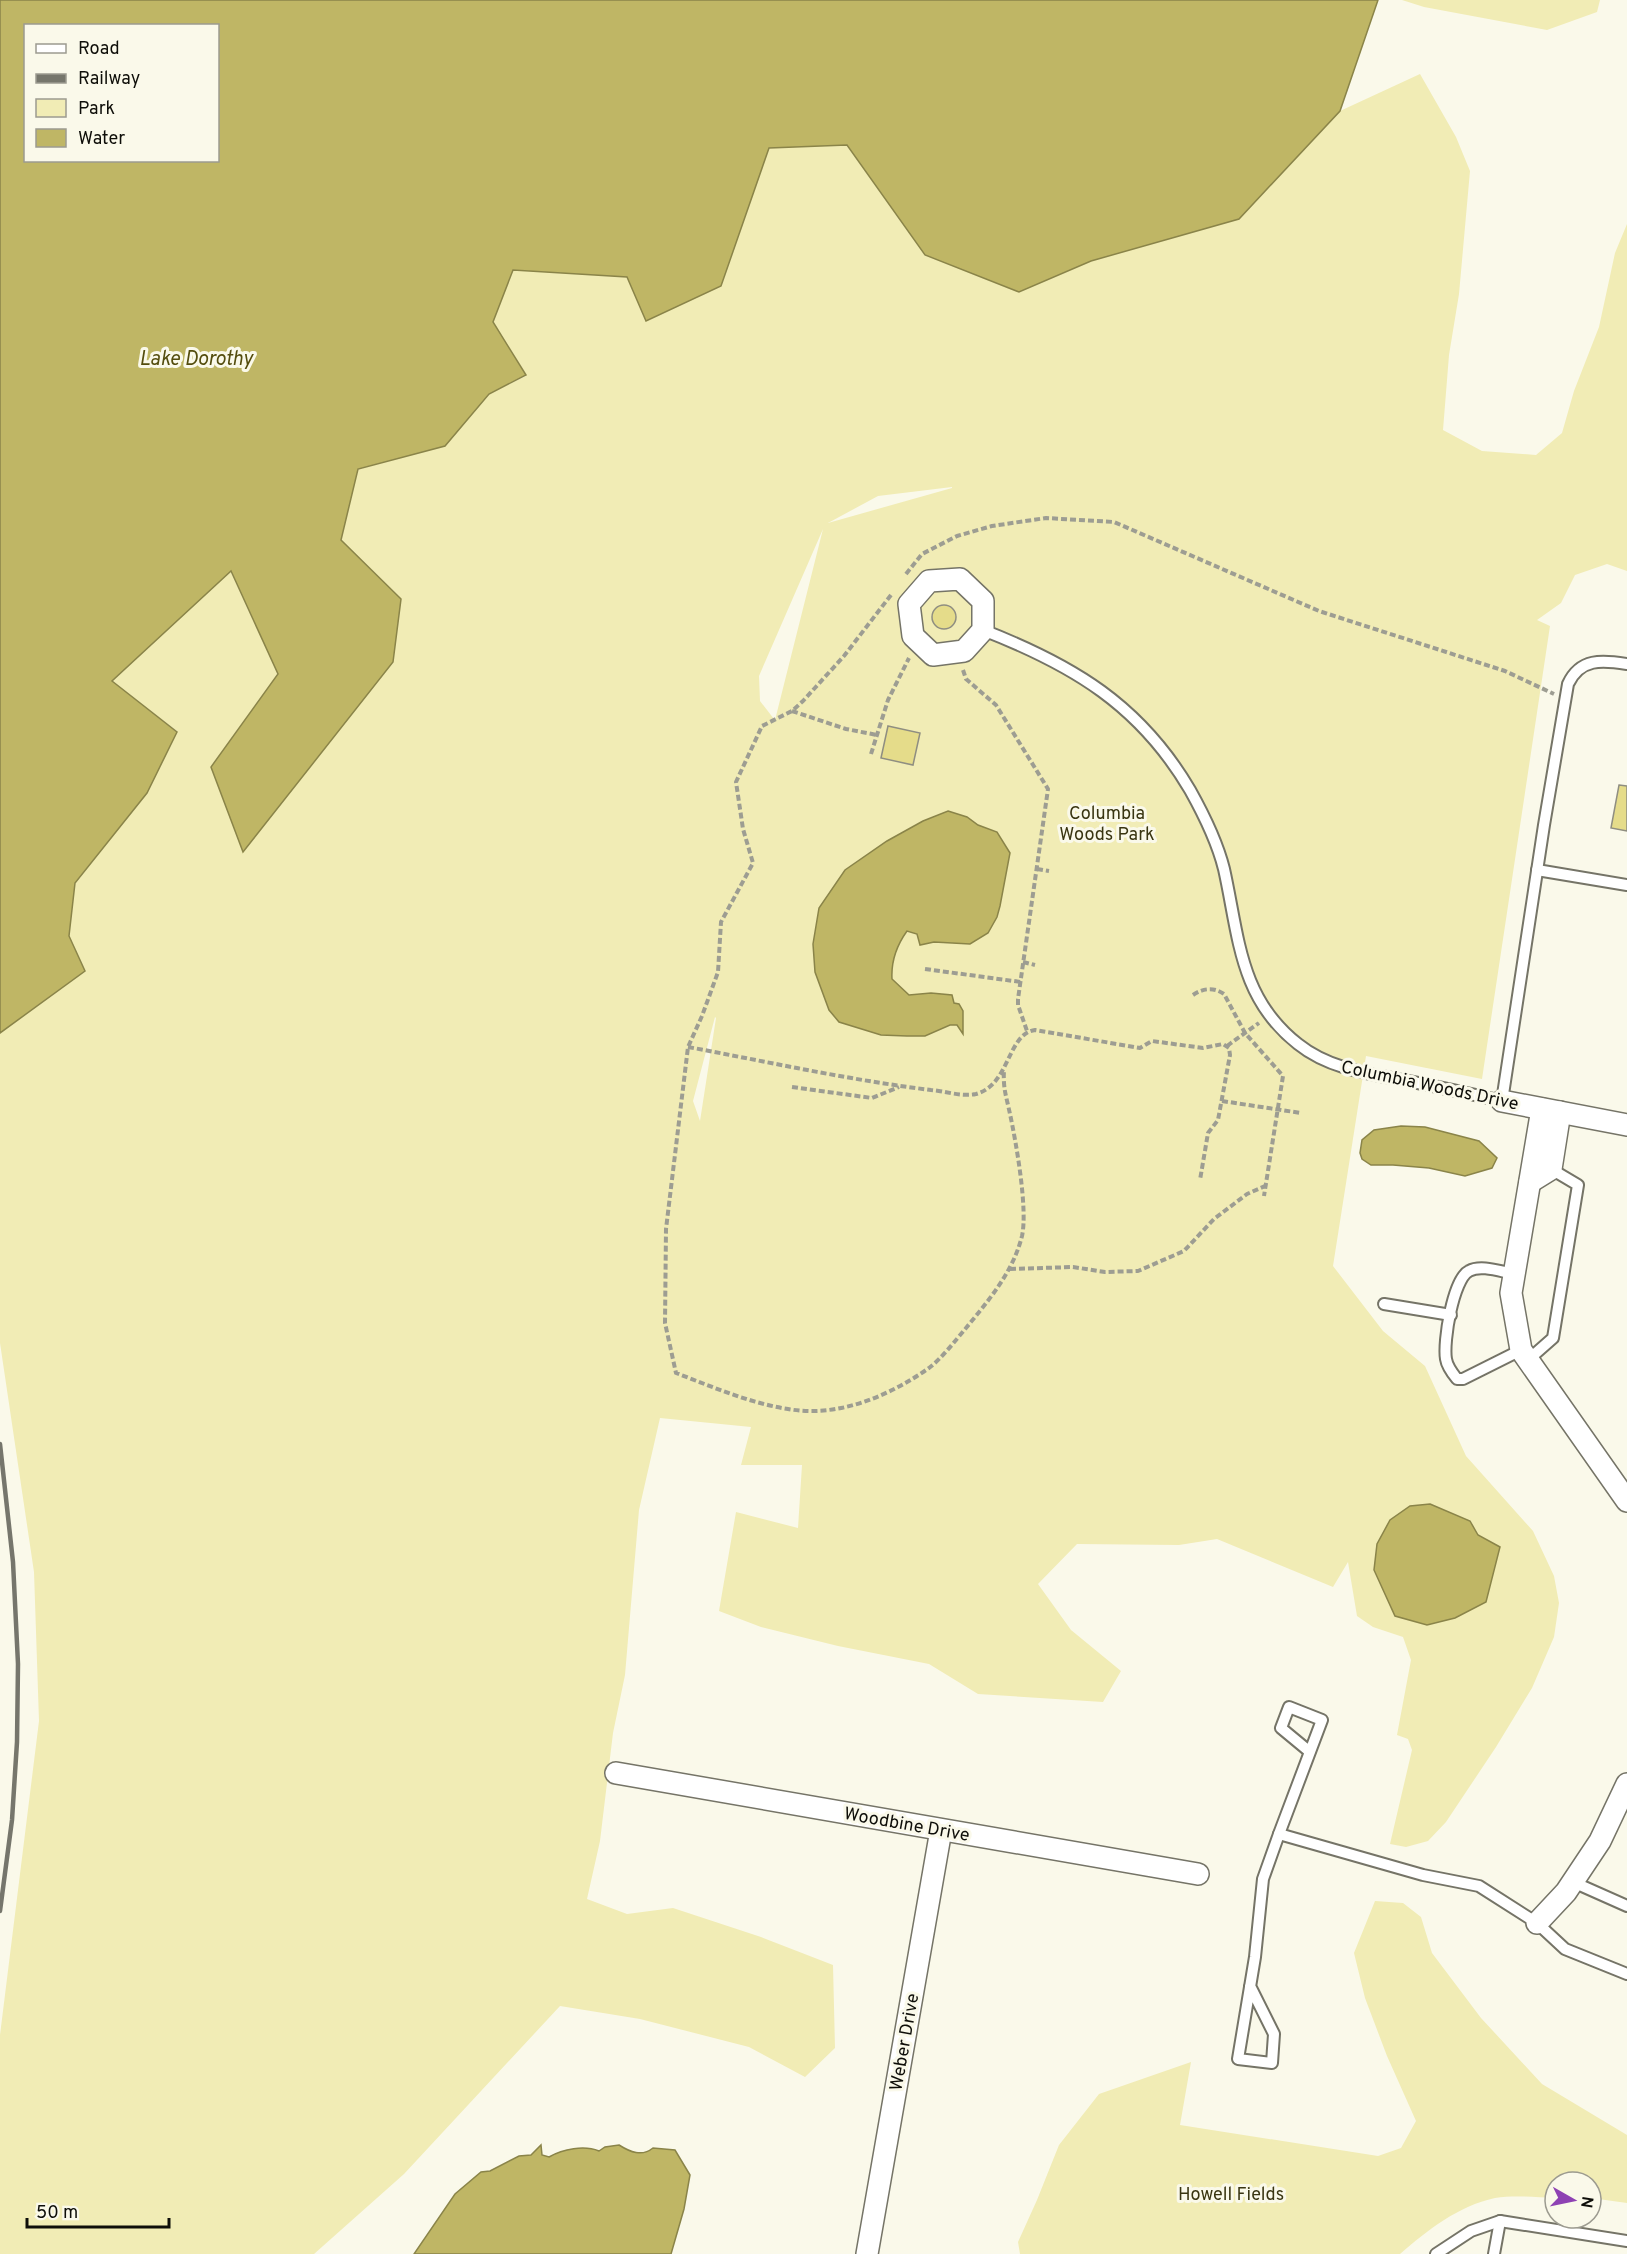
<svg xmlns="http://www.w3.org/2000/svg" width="1627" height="2254" font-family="Overpass,sans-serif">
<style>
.green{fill:#f1ecb5;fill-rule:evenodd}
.water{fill:#bfb665;stroke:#8a8449;stroke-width:1.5;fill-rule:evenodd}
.building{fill:#e5dc8a;stroke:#8f8e81;stroke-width:1.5}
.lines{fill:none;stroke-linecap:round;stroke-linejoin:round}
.service-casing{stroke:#757467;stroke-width:14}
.minor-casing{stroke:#757467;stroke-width:24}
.path{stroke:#9d9d92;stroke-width:4;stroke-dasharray:6 3;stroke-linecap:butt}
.service{stroke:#fff;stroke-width:10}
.minor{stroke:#fff;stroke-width:21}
.rail{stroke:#76766c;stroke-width:4.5}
.labels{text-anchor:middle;stroke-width:6;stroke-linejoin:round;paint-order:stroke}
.park-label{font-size:18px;fill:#393511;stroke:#faf9ea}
.street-label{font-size:18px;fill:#0e0e09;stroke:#faf9ea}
.water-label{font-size:20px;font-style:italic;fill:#544d0e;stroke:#faf9ea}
</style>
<rect width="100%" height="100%" fill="#faf9ea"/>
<g class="green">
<polygon points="1402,0 1600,0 1597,12 1547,30 1424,7"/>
<path d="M1420 74 1456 137 1470 171 1459 294 1449 355 1443 430 1482 451 1536 455 1562 433 1574 391 1599 327 1615 253 1627 224V571L1607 564 1575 575 1561 603 1537 620 1550 626 1482 1079 1366 1056 1333 1266 1383 1331 1425 1366 1466 1456 1533 1531 1554 1576 1559 1603 1554 1637 1532 1688 1496 1747 1446 1822 1428 1841 1406 1847 1390 1844 1412 1750 1408 1739 1397 1735 1411 1660 1403 1637 1373 1627 1357 1616 1348 1562 1333 1587 1217 1539 1179 1545 1077 1544 1038 1584 1071 1630 1121 1671 1103 1702 978 1694 929 1664 838 1646 761 1627 719 1611 736 1512 798 1528 802 1465H741L751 1427 660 1418 639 1510 625 1675 613 1733 600 1841 587 1899 627 1914 673 1908 761 1937 833 1965 835 2048 805 2077 749 2047 640 2019 560 2006 404 2174 314 2254H0V2035L39 1721 34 1572 0 1343V1033L85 971 69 936 75 883 147 793 177 731 111 681 230 570 278 674 211 767 401 599 341 540 358 469 445 446 489 394 526 376 493 322 513 270 627 277 646 320 721 286 769 148 847 145 925 255 1019 292 1091 261 1239 219 1340 111ZM952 487V488L828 523 878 496ZM823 529 775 720 774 719 760 701 759 676ZM715 1017 716 1018 700 1121 693 1101Z"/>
<path d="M1375 1901 1403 1903 1421 1917 1432 1953 1481 2018 1542 2084 1627 2135V2203L1591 2198V2182H1555V2198C1536 2197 1513 2195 1495 2198 1458 2206 1428 2230 1400 2254H1020L1018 2242 1037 2200 1059 2145 1099 2094 1191 2062 1180 2125 1378 2156 1401 2148 1416 2121 1387 2056 1365 1998 1354 1953Z"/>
</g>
<g class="water">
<path d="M0 0H1378L1340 111 1239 219 1091 261 1019 292 925 255 847 145 769 148 721 286 646 321 627 277 513 270 493 322 526 375 489 394 445 446 358 469 341 540 401 599 393 662 243 852 211 767 278 674 231 571 112 681 177 732 147 793 75 883 69 936 85 971 0 1033ZM26 26H218V160H26Z"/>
<path d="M948 811 967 817 978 825 997 832 1010 853 1000 906 997 917 988 933 970 944 934 942 920 945 917 934 907 931C897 945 891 962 892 979L909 995 931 993 952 995 954 1003 959 1004 963 1011V1034L957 1025H950L925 1036H907L881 1035 839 1022 829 1010 815 972 813 944 819 908 845 870 887 841 923 821Z"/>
<polygon points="1401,1126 1425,1127 1479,1141 1497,1158 1492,1168 1465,1176 1429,1168 1393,1165 1371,1165 1362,1159 1360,1153 1362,1140 1374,1130"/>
<polygon points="1430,1504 1470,1521 1478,1535 1500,1547 1486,1602 1455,1618 1427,1625 1395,1616 1374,1570 1377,1544 1390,1520 1410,1506"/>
<path d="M541 2145 542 2155 549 2157C563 2149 584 2145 599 2151L605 2147 619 2145C630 2152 642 2157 653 2148L675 2150 690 2175 684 2209 671 2254H414L455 2194 481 2172 490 2171 519 2156 531 2155Z"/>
</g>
<g class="building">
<circle cx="944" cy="617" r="12"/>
<polygon points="888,726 920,733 913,765 881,758"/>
<polygon points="1619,785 1627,786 1627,831 1611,828"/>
</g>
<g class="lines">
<defs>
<g id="service">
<path d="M983 630C1073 665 1140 705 1190 790 1204 815 1217 841 1224 869 1239 936 1239 998 1298 1044 1329 1069 1370 1074 1408 1081 1439 1087 1471 1094 1502 1101L1544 825 1568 684C1580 658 1602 660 1627 664"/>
<polyline points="1537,870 1627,885"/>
<path d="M1515 1274C1502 1272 1481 1264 1469 1271 1453 1279 1443 1342 1446 1359 1447 1366 1453 1374 1457 1379H1463L1521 1350"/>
<polyline points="1384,1304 1451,1315"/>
<polyline points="1528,1360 1553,1338 1578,1185 1551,1169"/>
<polyline points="1279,1834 1423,1875 1479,1886 1537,1923 1565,1949 1627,1974"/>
<polyline points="1573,1882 1627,1906"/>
<polyline points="1250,1986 1274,2034 1272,2063 1238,2059 1255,1957 1263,1879 1279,1834 1322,1720 1289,1707 1281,1728 1310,1752"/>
<polyline points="1436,2254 1471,2231 1500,2221 1627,2241"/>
<polyline points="1494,2254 1500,2221"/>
</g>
<g id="minor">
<polygon points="960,579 983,601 983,630 964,651 933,655 913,636 909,604 929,581"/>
<polyline points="1502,1101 1627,1125"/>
<polyline points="1542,1109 1511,1293 1521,1350 1627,1501"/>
<polyline points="1530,1182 1551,1169 1560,1112"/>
<polyline points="616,1773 1198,1874"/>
<polyline points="1537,1923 1566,1892 1600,1841 1627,1784"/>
<polyline points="867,2254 941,1830"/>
</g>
</defs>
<use href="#service" class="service-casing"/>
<use href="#minor" class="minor-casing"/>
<g class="path">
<polyline points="906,574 922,554 957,536 992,526 1046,518 1114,522 1319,611 1505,671 1554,694"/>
<path d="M891 595 844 656 803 701 792 711 762 726 736 782 743 829 753 863 721 922 718 972 702 1016 688 1047 666 1229 665 1323 676 1373C713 1387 749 1403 788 1409 838 1418 889 1396 929 1368 942 1358 955 1341 966 1328 989 1300 1013 1272 1022 1236 1028 1209 1016 1142 1010 1114 1006 1095 1003 1089 1004 1070"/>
<polyline points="963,670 966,679 996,705 1048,789 1018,999 1018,1005 1027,1031"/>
<polyline points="792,711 846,729 877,735"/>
<polyline points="871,754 888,700 909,658"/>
<polyline points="1037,869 1049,871"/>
<polyline points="1023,962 1035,965"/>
<polyline points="925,969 1021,982"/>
<path d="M1193 995C1203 988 1214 987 1224 994L1245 1033 1283 1076 1264 1196"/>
<polyline points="1227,1046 1259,1023"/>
<path d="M688 1047C769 1062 849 1080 931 1090 944 1091 962 1097 976 1094 1010 1085 1007 1034 1035 1030L1140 1048 1152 1041 1203 1048 1223 1044 1229 1048 1230 1055 1218 1120 1208 1133 1200 1180"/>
<polyline points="792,1087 872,1098 899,1087"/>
<polyline points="1222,1101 1301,1113"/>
<polyline points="1010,1269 1073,1267 1105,1272 1138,1271 1184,1251 1214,1219 1247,1194 1265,1186"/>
</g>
<use href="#service" class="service"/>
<use href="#minor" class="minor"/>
<polyline class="rail" points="0,1444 13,1562 18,1664 17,1742 12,1820 0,1911"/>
</g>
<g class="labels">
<g class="park-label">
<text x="1107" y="819">Columbia<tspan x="1107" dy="21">Woods Park</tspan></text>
<text x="1231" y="2200">Howell Fields</text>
</g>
<g class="street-label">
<text transform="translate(1430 1085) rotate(12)" y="6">Columbia Woods Drive</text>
<text transform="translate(907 1824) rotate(10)" y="6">Woodbine Drive</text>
<text transform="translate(904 2042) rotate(-80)" y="6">Weber Drive</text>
</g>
<g class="water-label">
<text x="196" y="365">Lake Dorothy</text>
</g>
</g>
<rect x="24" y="24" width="195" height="138" fill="#faf9ea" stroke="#9c9b90" stroke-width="1.5"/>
<rect x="36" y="44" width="30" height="9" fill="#ffffff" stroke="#9c9b90" stroke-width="1.5"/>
<text x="78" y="54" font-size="18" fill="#0e0e09">Road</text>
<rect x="36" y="74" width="30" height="9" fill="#76766c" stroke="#9c9b90" stroke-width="1.5"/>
<text x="78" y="84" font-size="18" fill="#0e0e09">Railway</text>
<rect x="36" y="99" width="30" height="18" fill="#f1ecb5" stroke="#9c9b90" stroke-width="1.5"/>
<text x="78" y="114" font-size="18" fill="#0e0e09">Park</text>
<rect x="36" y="129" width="30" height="18" fill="#bfb665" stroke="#9c9b90" stroke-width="1.5"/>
<text x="78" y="144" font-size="18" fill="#0e0e09">Water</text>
<g transform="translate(1573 2200) rotate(99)"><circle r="28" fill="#faf9ea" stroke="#9c9b90" stroke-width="1.5"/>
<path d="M0-4.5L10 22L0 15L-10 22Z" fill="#8e42b3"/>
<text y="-9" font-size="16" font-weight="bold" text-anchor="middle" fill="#0e0e09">N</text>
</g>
<path d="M27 2218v9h142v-9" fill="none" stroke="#0e0e09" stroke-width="3"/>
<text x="36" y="2218" font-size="18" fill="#0e0e09" stroke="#faf9ea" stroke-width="4.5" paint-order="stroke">50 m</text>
</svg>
